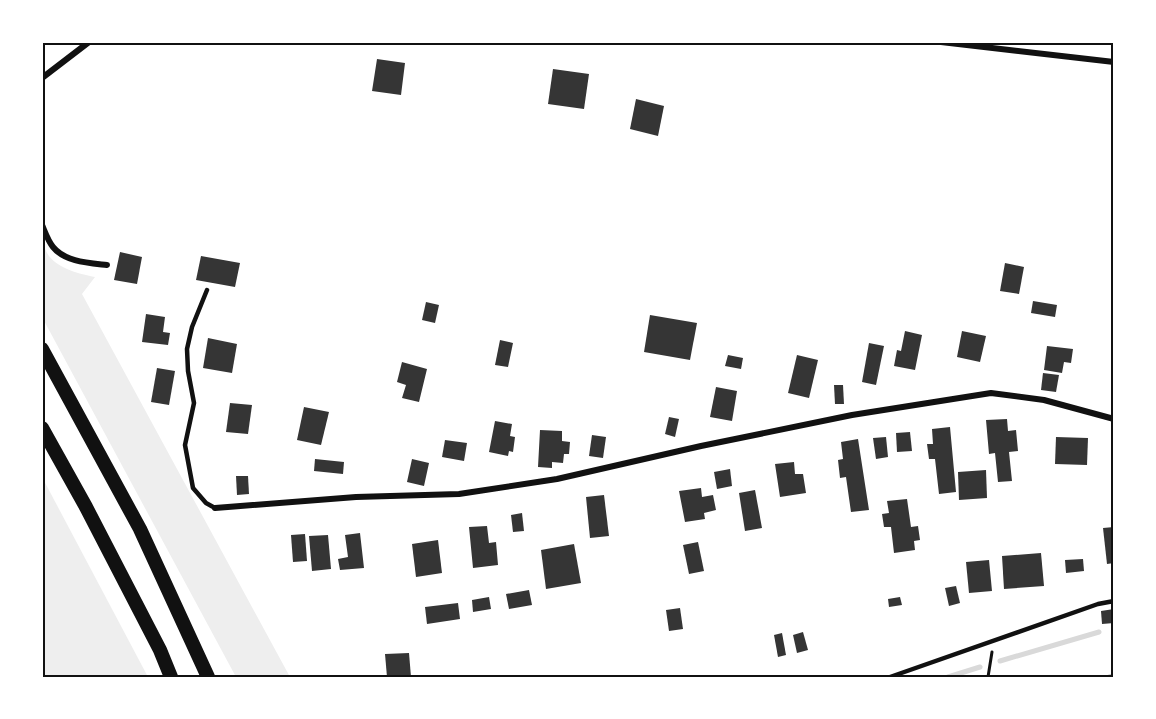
<svg xmlns="http://www.w3.org/2000/svg" width="1156" height="719" font-family="Bitter,serif">
<style>
.green{fill:#eee}
.lines{fill:none;stroke-linecap:round;stroke-linejoin:round}
.stream{stroke:#d9d9d9;stroke-width:5}
.building{fill:#353535}
.path{stroke:#111;stroke-width:3}
.service{stroke:#111;stroke-width:4.5}
.minor{stroke:#111;stroke-width:6}
.trunk{stroke:#111;stroke-width:14}
.neatline{fill:none;stroke:#111;stroke-width:2}
</style>
<rect width="100%" height="100%" fill="#fff"/>
<g class="green">
<path d="M42 242C44 246 46 252 49 256 59 269 80 274 95 277L82 294 290 677H236L42 317Z"/>
<polygon points="42,477 148,677 42,677"/>
</g>
<g class="lines">
<g class="stream">
<polyline points="1000,661 1099,632"/>
<polyline points="948,677 980,667"/>
</g>
</g>
<g class="building">
<polygon points="377,59 405,63 401,95 372,91"/>
<polygon points="553,69 589,74 584,109 548,104"/>
<polygon points="636,99 664,106 658,136 630,129"/>
<polygon points="120,252 142,257 137,284 114,280"/>
<polygon points="201,256 240,263 235,287 196,280"/>
<polygon points="1005,263 1024,267 1019,294 1000,291"/>
<polygon points="1033,301 1057,305 1055,317 1031,313"/>
<polygon points="426,302 439,305 435,323 422,320"/>
<polygon points="146,314 165,317 163,332 170,333 168,345 142,342"/>
<polygon points="650,315 697,323 690,360 644,352"/>
<polygon points="905,331 922,335 915,370 894,366 897,350 901,351"/>
<polygon points="962,331 986,336 980,362 957,357"/>
<polygon points="208,338 237,344 232,373 203,368"/>
<polygon points="500,340 513,343 508,367 495,365"/>
<polygon points="869,343 884,346 876,385 862,382"/>
<polygon points="1047,346 1073,349 1071,363 1064,362 1062,373 1044,370"/>
<polygon points="728,355 743,358 741,369 725,366"/>
<polygon points="797,355 818,360 809,398 788,393"/>
<polygon points="402,362 427,369 419,402 402,398 406,385 397,382"/>
<polygon points="157,368 175,371 169,405 151,402"/>
<polygon points="1043,373 1059,375 1056,392 1041,390"/>
<polygon points="834,385 843,385 844,404 835,404"/>
<polygon points="716,387 737,391 732,421 710,417"/>
<polygon points="230,403 252,405 248,434 226,432"/>
<polygon points="304,407 329,412 321,445 297,440"/>
<polygon points="669,417 679,419 675,437 665,434"/>
<polygon points="1007,419 1008,431 1016,430 1018,451 1009,452 1012,481 998,482 995,453 989,454 986,420"/>
<polygon points="495,421 512,424 510,436 515,437 513,452 509,451 508,456 489,452"/>
<polygon points="950,427 956,492 939,494 935,459 929,459 927,444 933,444 932,429"/>
<polygon points="540,430 562,431 562,441 570,442 569,454 564,454 563,463 552,462 552,468 538,467"/>
<polygon points="910,432 912,451 897,452 896,433"/>
<polygon points="592,435 606,437 603,458 589,456"/>
<polygon points="886,437 888,457 876,459 873,438"/>
<polygon points="1056,437 1088,438 1087,465 1055,464"/>
<polygon points="858,439 869,510 851,512 846,477 840,478 838,460 843,459 841,442"/>
<polygon points="445,440 467,443 464,461 442,457"/>
<polygon points="315,459 344,462 343,474 314,471"/>
<polygon points="412,459 429,463 424,486 407,482"/>
<polygon points="794,462 795,474 803,474 806,493 780,497 775,464"/>
<polygon points="730,469 732,486 717,489 714,472"/>
<polygon points="986,470 987,498 959,500 958,472"/>
<polygon points="236,476 248,476 249,494 237,495"/>
<polygon points="701,488 702,497 713,495 716,510 704,513 705,519 685,522 679,491"/>
<polygon points="755,490 762,528 745,531 739,493"/>
<polygon points="604,495 609,536 590,538 586,497"/>
<polygon points="907,499 911,527 918,526 920,540 914,541 915,550 894,553 891,527 884,527 882,514 889,513 887,501"/>
<polygon points="522,513 524,531 513,532 511,515"/>
<polygon points="487,526 489,543 496,542 498,565 473,568 469,527"/>
<polygon points="1114,527 1114,563 1107,564 1103,528"/>
<polygon points="360,533 364,568 340,570 338,559 348,557 345,535"/>
<polygon points="305,534 307,561 293,562 291,535"/>
<polygon points="328,535 331,569 312,571 309,536"/>
<polygon points="438,540 442,573 416,577 412,544"/>
<polygon points="698,542 704,571 689,574 683,545"/>
<polygon points="574,544 581,583 546,589 541,550"/>
<polygon points="1041,553 1044,586 1004,589 1002,556"/>
<polygon points="1083,559 1084,571 1066,573 1065,560"/>
<polygon points="989,560 992,591 969,593 966,562"/>
<polygon points="956,586 960,603 949,606 945,588"/>
<polygon points="529,590 532,605 509,609 506,594"/>
<polygon points="489,597 491,609 473,612 472,600"/>
<polygon points="900,597 902,605 889,607 888,599"/>
<polygon points="458,603 460,619 427,624 425,607"/>
<polygon points="680,608 683,629 669,631 666,610"/>
<polygon points="1114,609 1114,623 1102,624 1101,611"/>
<polygon points="803,632 808,650 797,653 793,635"/>
<polygon points="782,633 786,655 778,657 774,635"/>
<polygon points="409,653 411,677 387,677 385,654"/>
</g>
<g class="lines">
<g class="path">
<polyline points="988,677 992,652"/>
<polyline points="1101,677 1114,676"/>
</g>
<g class="service">
<polyline points="207,290 192,327 187,349 188,371 194,403 185,445 193,488 206,503 215,508"/>
<polyline points="890,677 1098,604 1114,601"/>
</g>
<g class="minor">
<polyline points="941,42 1114,62"/>
<polyline points="42,78 89,42"/>
<path d="M42 225C45 232 48 241 53 247 65 262 89 263 107 265"/>
<polyline points="215,508 356,497 459,494 557,479 701,446 852,415 991,393 1044,400 1114,419"/>
</g>
<g class="trunk">
<polyline points="42,349 140,529 208,677"/>
<polyline points="42,428 86,507 160,650 171,677"/>
</g>
</g>
<rect width="1156" height="719" fill="none" stroke="#ffffff" stroke-width="87"/>
<rect x="44" y="44" width="1068" height="632" class="neatline"/>
</svg>
